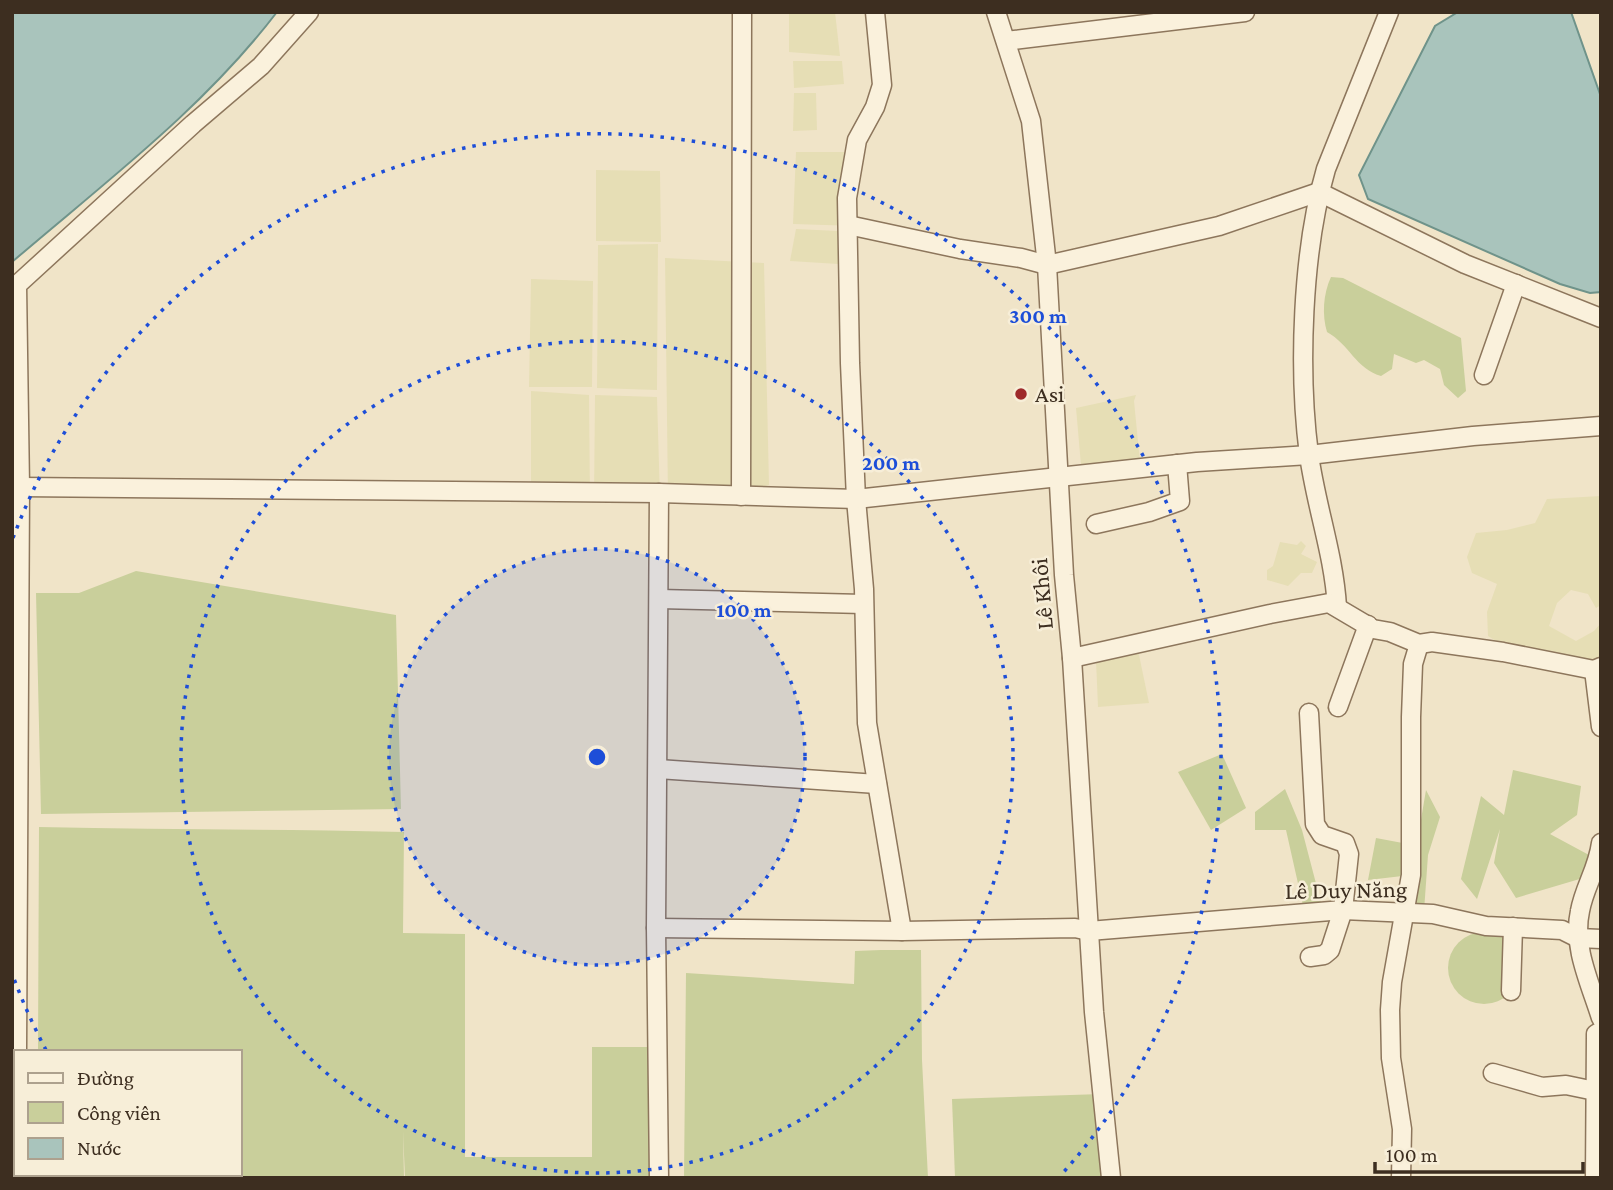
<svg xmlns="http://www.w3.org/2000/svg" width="1613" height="1190" font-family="'Crimson Pro',serif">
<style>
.farmland{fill:#e6deb5}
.green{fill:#c9cf9b}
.water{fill:#a9c4bc;stroke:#6f938a;stroke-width:2}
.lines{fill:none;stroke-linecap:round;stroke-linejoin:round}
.minor-casing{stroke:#8d765c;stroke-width:21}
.minor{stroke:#faf1dc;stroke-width:18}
.ring{fill:none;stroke:#1d4ed8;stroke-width:3.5;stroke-dasharray:3.5 7}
.poi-dot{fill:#9e2a2b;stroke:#f7eed8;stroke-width:2.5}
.labels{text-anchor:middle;stroke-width:5;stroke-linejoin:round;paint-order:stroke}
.poi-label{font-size:24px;fill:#3d2e20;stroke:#f7eed8;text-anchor:start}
.street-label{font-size:24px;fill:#3d2e20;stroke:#f7eed8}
.centre{fill:#1d4ed8;stroke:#f7eed8;stroke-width:3.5}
.ring-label{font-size:21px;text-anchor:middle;font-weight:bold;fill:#1d4ed8;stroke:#f7eed8;stroke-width:5;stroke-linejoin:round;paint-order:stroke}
</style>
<rect width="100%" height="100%" fill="#f0e4c8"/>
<g class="farmland">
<polygon points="789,12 835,12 840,56 789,52"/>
<polygon points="793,61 842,61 844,84 794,88"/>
<polygon points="794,93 816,93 817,130 793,131"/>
<polygon points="796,152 850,152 857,226 793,224"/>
<polygon points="596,170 660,171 661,242 596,241"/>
<polygon points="796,229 858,232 854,265 790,261"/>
<polygon points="658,244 657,390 597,388 598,245"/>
<polygon points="665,258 764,263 769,485 705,502 668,500"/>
<polygon points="531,279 593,281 592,387 529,387"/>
<polygon points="531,391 589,395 590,499 531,498"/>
<polygon points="595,395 657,397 660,499 594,497"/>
<polygon points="1136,395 1134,401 1140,462 1081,465 1076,408"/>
<polygon points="1601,496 1601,605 1596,608 1588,594 1571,590 1557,603 1549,626 1576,641 1594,631 1601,623 1601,669 1520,656 1488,636 1487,612 1497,584 1472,573 1467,557 1476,533 1507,530 1535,523 1547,499"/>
<polygon points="1301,541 1306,546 1301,554 1317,562 1312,573 1301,573 1288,586 1267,580 1267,570 1273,566 1280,542 1297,545"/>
<polygon points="1138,650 1149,703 1098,707 1096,660"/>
</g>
<g class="green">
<path d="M1331 277 1343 278 1461 338 1466 391 1458 398 1444 385 1440 369 1424 360 1416 363 1394 354 1392 369 1381 376C1356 369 1349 344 1327 332 1322 315 1323 294 1331 277Z"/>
<polygon points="136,571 396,615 401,809 41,814 36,593 79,593"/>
<polygon points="1222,754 1246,808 1211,830 1178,772"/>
<polygon points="1513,770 1581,786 1577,815 1550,834 1589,855 1583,878 1516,898 1494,863 1500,829 1477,899 1461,879 1481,796 1504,815"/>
<polygon points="1285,789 1302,830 1324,914 1306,919 1286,830 1255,830 1255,812"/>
<polygon points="1426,790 1440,817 1428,855 1424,911 1405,910 1411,875 1368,880 1376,838 1408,844 1412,873"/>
<path d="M39 827C161 830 282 829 404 832L403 933 465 934V1157H592V1047H655V1178H405L403 1131 404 1178H38V1174H240V1052H38Z"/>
<circle cx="1484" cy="968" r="36"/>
<polygon points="881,950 921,950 922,1060 928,1178 684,1178 686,973 854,984 855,951"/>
<polygon points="1102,1094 1105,1178 955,1178 952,1099"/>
</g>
<g class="water">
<path d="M12 12H277C203 109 104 183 12 262Z"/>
<polygon points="1458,12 1571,12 1601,97 1601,292 1590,293 1560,284 1368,199 1359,175 1435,26"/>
</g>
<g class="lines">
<defs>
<g id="minor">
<polyline points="875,12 882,85 875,107 857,140 847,198 850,363 856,499 864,589 867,723 902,931"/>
<polyline points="996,12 1031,121 1047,265 1064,575 1072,658 1094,1012 1111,1178"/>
<polyline points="1006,41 1245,12"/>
<polyline points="848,225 960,249 1021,258 1047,265 1219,226 1319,192 1465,264 1601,318"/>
<polyline points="1484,375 1516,284"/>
<polyline points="20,487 659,493 856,499 1197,462 1309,455 1473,436 1601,426"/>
<polyline points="741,496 742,12"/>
<polyline points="1096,524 1149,512 1180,501 1177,464"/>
<polyline points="659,599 863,604"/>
<path d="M1337 607C1334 555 1316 506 1309 455 1298 370 1302 251 1326 169L1389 12"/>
<polyline points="1072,658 1270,614 1329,603 1373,629 1390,632 1419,644 1432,642 1503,652 1594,670"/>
<polyline points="1601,667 1594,670 1601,727"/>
<polyline points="1338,707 1368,625"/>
<polyline points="1309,713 1315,824 1322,835 1345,843 1349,854 1343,910 1330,950 1324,955 1310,957"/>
<polyline points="658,769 877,784"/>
<path d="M1601 843C1598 868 1584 888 1580 911 1572 947 1591 985 1601 1018"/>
<polyline points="656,928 902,931 1075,928 1089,931 1343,910 1433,914 1486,926 1562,930 1578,938 1601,939"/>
<polyline points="1511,991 1513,927"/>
<polyline points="17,1052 20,487 17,285 193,124 261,66 309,12"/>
<polyline points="1493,1073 1542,1087 1566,1085 1595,1091"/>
<polyline points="17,1178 17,1174"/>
<polyline points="659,1178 656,928 659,493"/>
<polyline points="1401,1178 1402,1129 1391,1058 1390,1010 1392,982 1411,875 1411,717 1413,664 1419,644"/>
<polyline points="1595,1178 1596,1034 1601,1031"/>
</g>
</defs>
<use href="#minor" class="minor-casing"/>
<use href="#minor" class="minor"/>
</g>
<circle cx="597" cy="757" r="208" fill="#1d4ed8" fill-opacity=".12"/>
<g class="ring">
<circle cx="597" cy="757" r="208"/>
<circle cx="597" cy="757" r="416"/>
<path d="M46 1050A624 624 0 0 1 13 976M13 538A624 624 0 1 1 1061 1175"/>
</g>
<circle class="poi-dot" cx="1021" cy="394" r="7"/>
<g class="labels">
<g class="poi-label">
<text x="1035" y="402">Asi</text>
</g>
<g class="street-label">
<text transform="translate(1042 594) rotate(-95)" y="8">Lê Khôi</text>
<text transform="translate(1346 890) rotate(-1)" y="8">Lê Duy Năng</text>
</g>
</g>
<circle cx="597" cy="757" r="10" class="centre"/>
<g class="ring-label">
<text x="1038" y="323">300 m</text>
<text x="891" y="470">200 m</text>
<text x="744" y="617">100 m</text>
</g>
<rect width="1613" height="1190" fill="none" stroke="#3d2e20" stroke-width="28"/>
<rect x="14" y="1050" width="228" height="126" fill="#f7eed8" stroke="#ada18e" stroke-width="2"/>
<rect x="28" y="1073" width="35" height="10" fill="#faf1dc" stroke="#ada18e" stroke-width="2"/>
<text x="77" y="1085" font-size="21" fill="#3d2e20">Đường</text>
<rect x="28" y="1102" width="35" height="21" fill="#c9cf9b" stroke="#ada18e" stroke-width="2"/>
<text x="77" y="1120" font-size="21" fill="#3d2e20">Công viên</text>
<rect x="28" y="1138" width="35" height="21" fill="#a9c4bc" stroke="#ada18e" stroke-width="2"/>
<text x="77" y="1155" font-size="21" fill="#3d2e20">Nước</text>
<path d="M1375 1162v10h208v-10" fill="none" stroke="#3d2e20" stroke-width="3.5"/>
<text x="1386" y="1162" font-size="21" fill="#3d2e20" stroke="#f7eed8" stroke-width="5" paint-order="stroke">100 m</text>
</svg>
